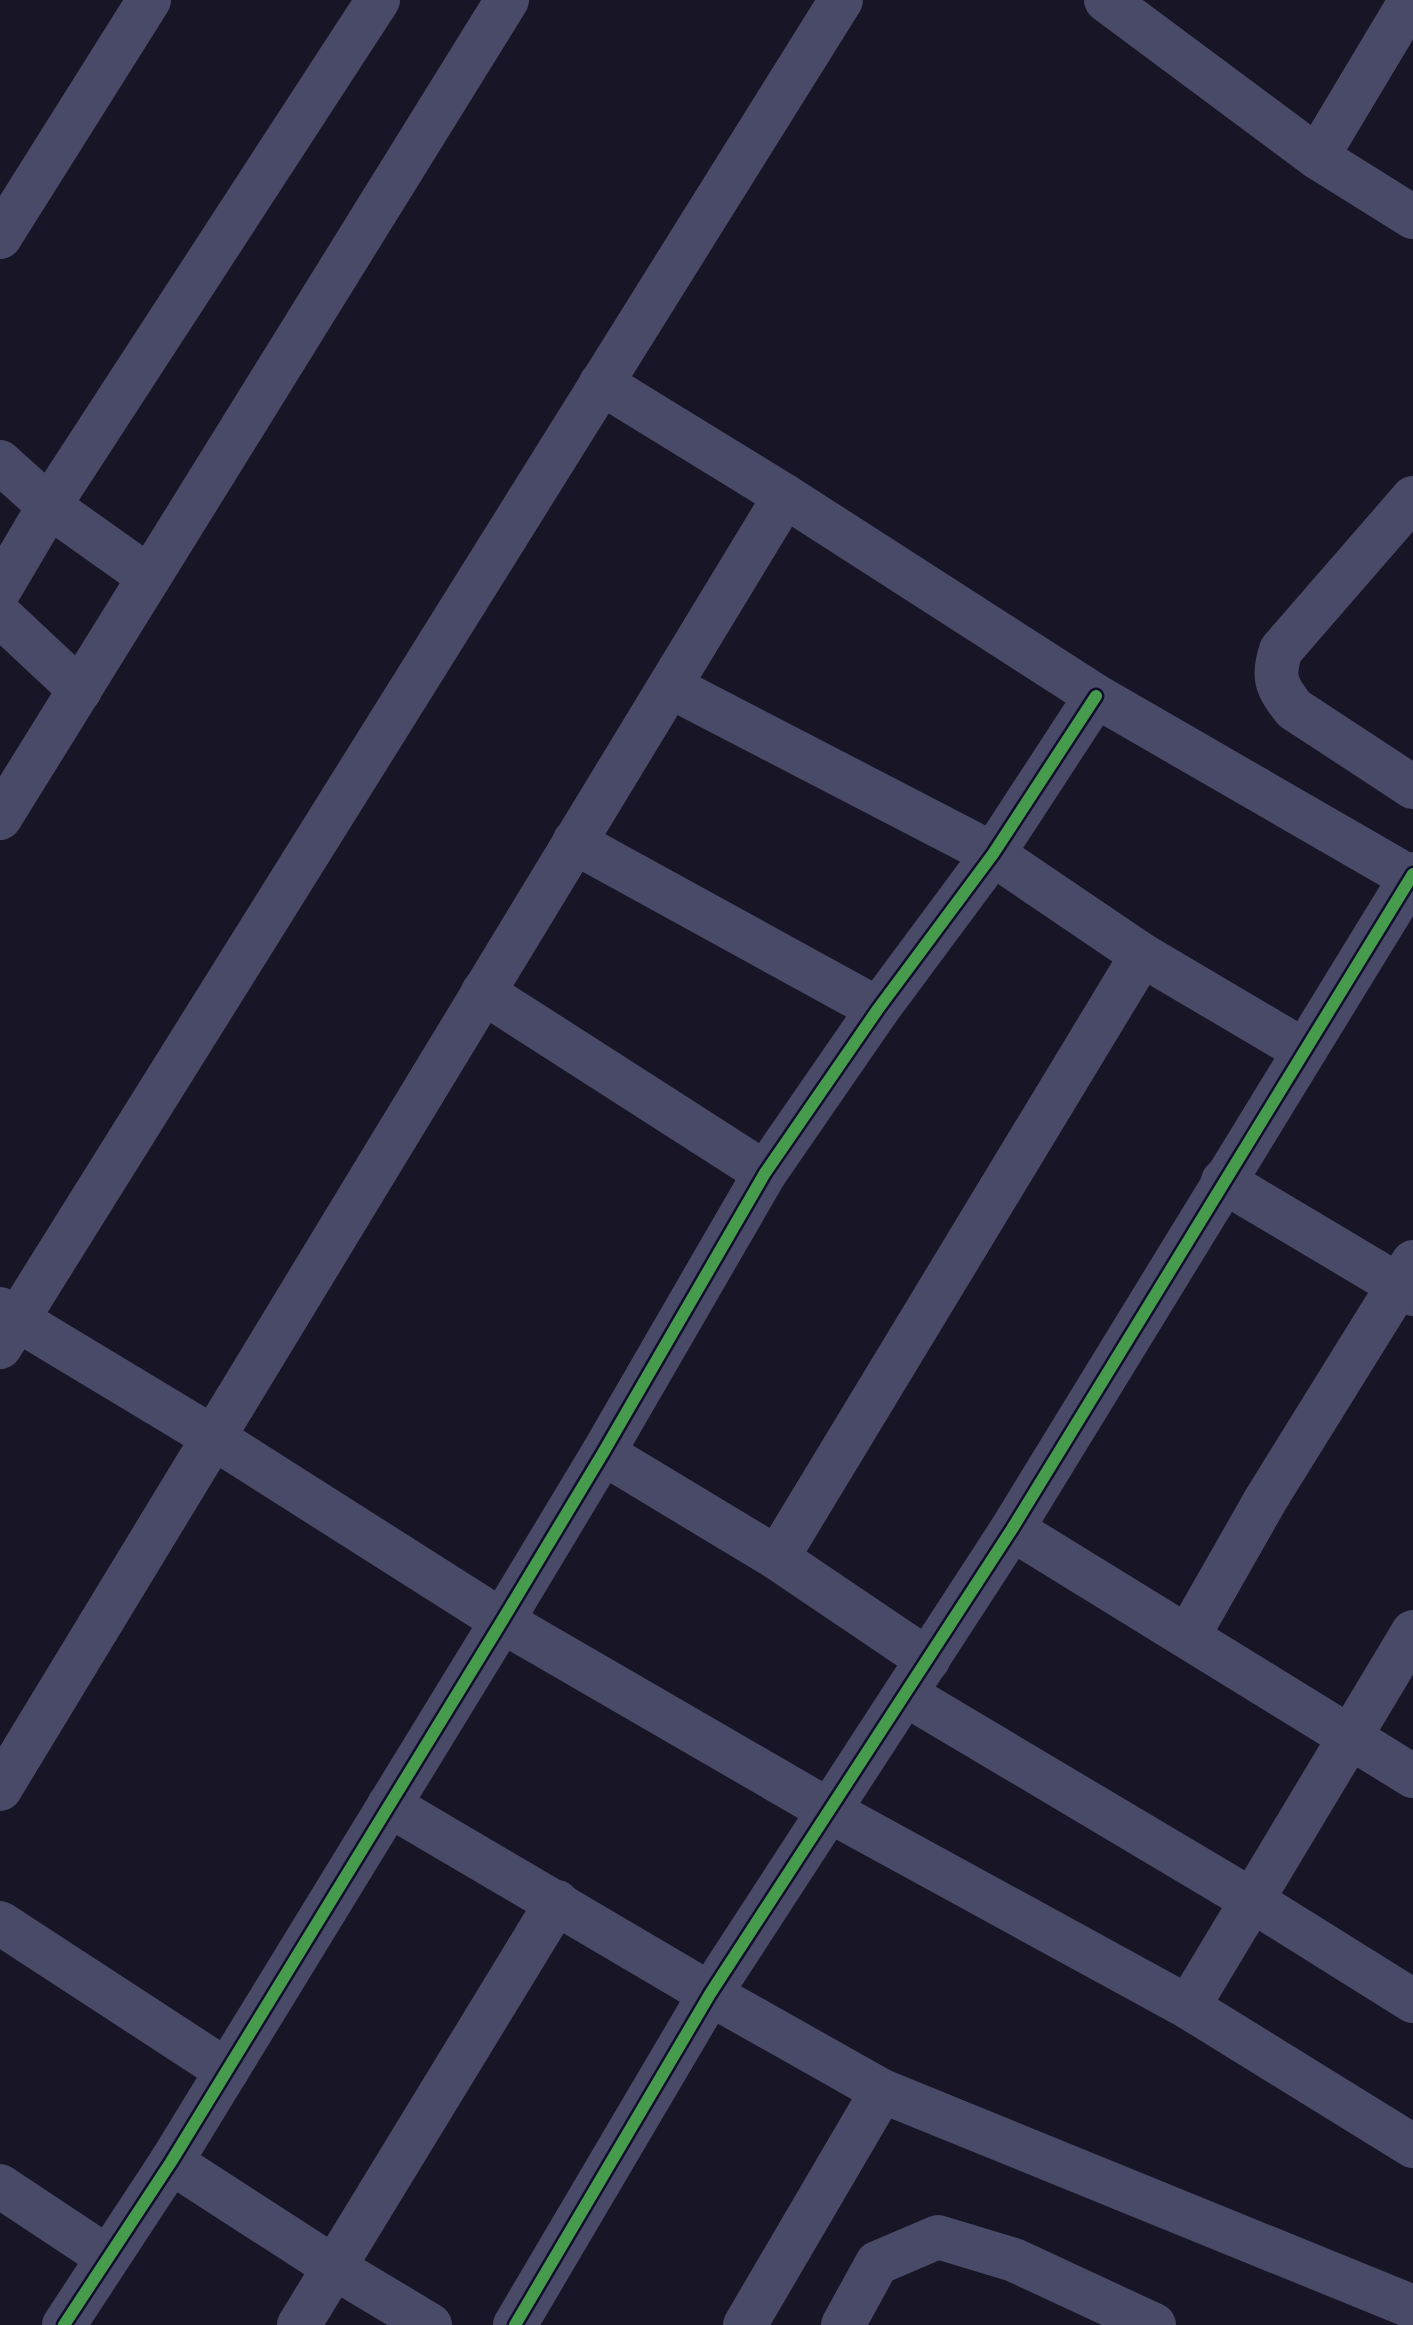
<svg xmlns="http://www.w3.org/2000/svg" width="1413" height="2325" font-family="Poppins,sans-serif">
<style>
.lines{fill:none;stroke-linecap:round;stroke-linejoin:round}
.minor{stroke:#494a67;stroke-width:44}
.cycleway-casing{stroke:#110e2d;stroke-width:17}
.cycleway{stroke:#469c4c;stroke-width:12}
</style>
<rect width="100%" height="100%" fill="#171526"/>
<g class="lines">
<g class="minor">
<polyline points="1106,0 1317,157 1413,217"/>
<polyline points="1317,157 1411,0"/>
<polyline points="0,237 149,0"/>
<polyline points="601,383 785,496 1096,696 1411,878"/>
<polyline points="0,462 49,506 149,577"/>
<path d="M1413 498 1281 650C1272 677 1276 686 1294 709L1413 787"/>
<polyline points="0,589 49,506 378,0"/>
<polyline points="0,615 80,690"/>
<polyline points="671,687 993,854 1142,955 1303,1050"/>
<polyline points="0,818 507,0"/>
<polyline points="574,842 878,1009"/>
<polyline points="483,992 765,1173"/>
<polyline points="1223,1181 1413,1294"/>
<polyline points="0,1309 214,1438 502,1621 828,1810 1188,2007 1413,2146"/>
<polyline points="0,1347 841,0"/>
<polyline points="603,1453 777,1558 928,1660"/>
<polyline points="1012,1529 1413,1776"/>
<polyline points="777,1558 1142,955"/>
<polyline points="1188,1636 1266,1499 1413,1262"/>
<polyline points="905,1694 1253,1901 1413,2001"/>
<polyline points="0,1789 785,496"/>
<polyline points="389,1805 710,1994 882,2091 1413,2307"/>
<polyline points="0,1923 227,2071"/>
<polyline points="1188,2007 1413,1632"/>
<polyline points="171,2162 335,2268 430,2325"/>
<polyline points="0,2186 107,2257"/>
<polyline points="64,2325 171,2162 502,1621 603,1453 765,1173 878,1009 993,854 1096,696"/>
<polyline points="299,2325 557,1902"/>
<polyline points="515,2325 710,1994 1012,1529 1413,874"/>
<polyline points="745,2325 882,2091"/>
<polyline points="843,2325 877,2263 938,2237 1014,2260 1154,2325"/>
</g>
<defs>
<g id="cycleway">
<polyline points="64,2325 171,2162 502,1621 603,1453 765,1173 878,1009 993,854 1096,696"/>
<polyline points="515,2325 710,1994 1012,1529 1413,874"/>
</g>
</defs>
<use href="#cycleway" class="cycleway-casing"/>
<use href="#cycleway" class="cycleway"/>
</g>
</svg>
